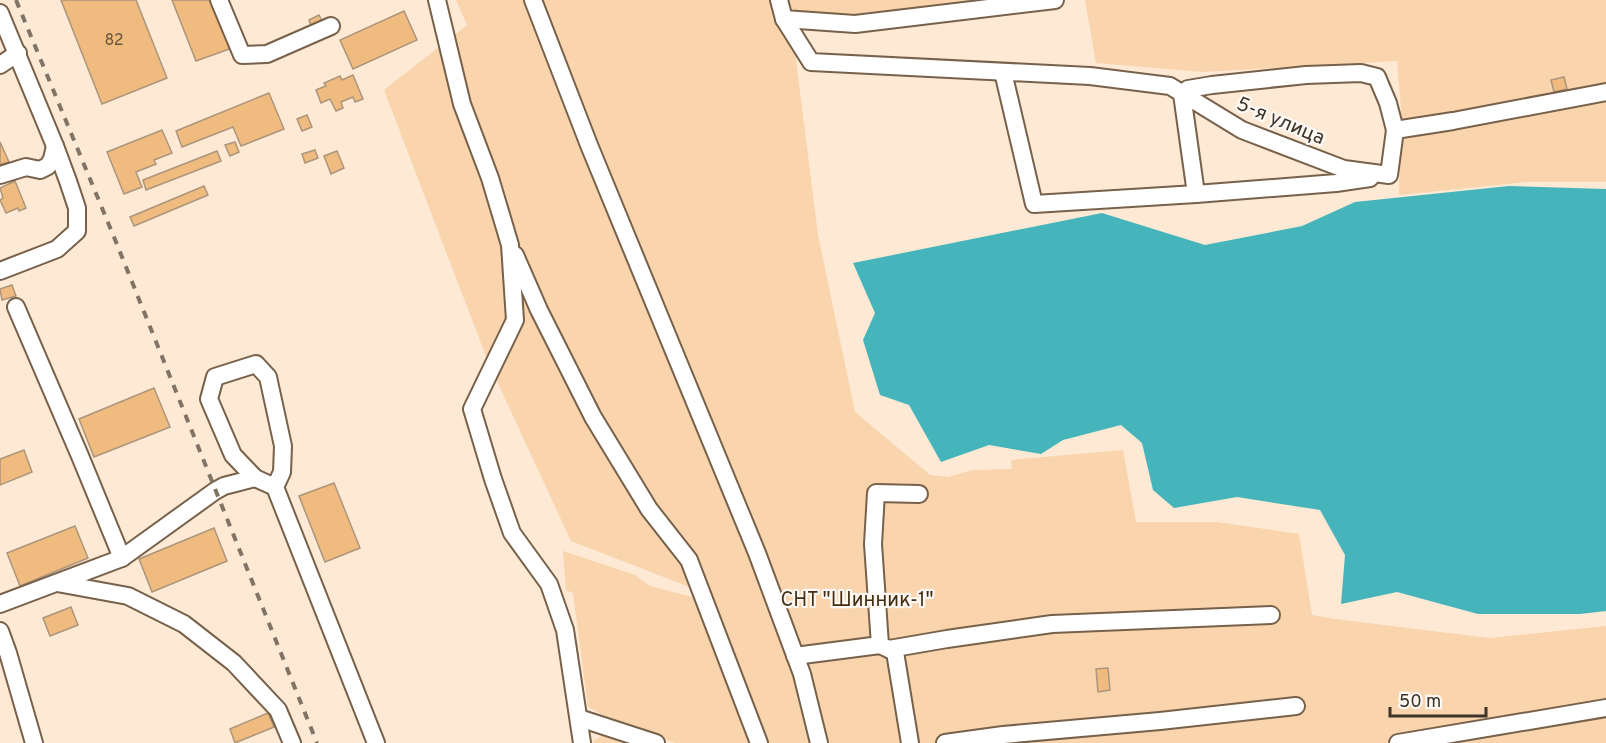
<svg xmlns="http://www.w3.org/2000/svg" width="1606" height="743" font-family="Overpass,sans-serif">
<style>
.green{fill:#f9d4ac}
.water{fill:#46b4bb}
.building{fill:#f0bb7f;stroke:#ac957c;stroke-width:1.5}
.lines{fill:none;stroke-linecap:round;stroke-linejoin:round}
.minor-casing{stroke:#77614a;stroke-width:20}
.minor{stroke:#fff;stroke-width:16}
.rail{stroke:#817466;stroke-width:4;stroke-dasharray:8 8;stroke-linecap:butt}
.labels{text-anchor:middle;stroke-width:4.5;stroke-linejoin:round;paint-order:stroke}
.number-label{font-size:16px;fill:#6a553e}
.street-label{font-size:20px;fill:#3d3329;stroke:#fef9f4}
.park-label{font-size:20px;fill:#432d12;stroke:#fef9f4}
</style>
<rect width="100%" height="100%" fill="#fde9d4"/>
<g class="green">
<polygon points="456,0 992,0 863,19 790,12 818,235 855,412 930,475 948,477 973,470 1012,469 1011,460 1123,450 1136,522 1217,522 1299,534 1312,615 1335,619 1489,638 1606,626 1606,743 675,743 609,718 588,707 573,593 566,590 563,551 635,575 650,586 712,602 710,595 571,541 489,364 384,90 467,25"/>
<polygon points="1085,0 1606,0 1606,182 1526,182 1399,195 1401,109 1397,61 1203,72 1096,63"/>
<polygon points="615,728 655,743 594,743 593,741"/>
</g>
<polygon class="water" points="1509,186 1606,189 1606,611 1580,614 1478,614 1397,592 1341,604 1345,555 1320,510 1237,497 1174,508 1153,490 1142,443 1121,425 1063,440 1041,454 989,445 941,462 909,405 880,395 863,340 875,313 853,263 1102,213 1205,245 1302,226 1355,202"/>
<g class="building">
<polygon points="61,0 136,0 167,78 102,104"/>
<polygon points="172,0 213,0 232,48 196,61"/>
<polygon points="404,11 417,40 353,69 340,40"/>
<polygon points="319,15 322,21 311,26 309,20"/>
<polygon points="353,75 363,99 355,102 353,97 341,102 343,108 336,111 330,99 321,103 316,90 326,86 324,83 340,76 342,80"/>
<polygon points="1564,77 1567,89 1554,92 1551,80"/>
<polygon points="269,93 284,129 241,146 233,127 182,147 176,131"/>
<polygon points="307,115 312,127 302,131 297,119"/>
<polygon points="162,130 172,153 154,160 156,164 136,172 142,187 124,194 107,152"/>
<polygon points="0,142 9,162 0,165"/>
<polygon points="235,142 239,152 230,156 225,145"/>
<polygon points="315,150 318,158 305,163 302,154"/>
<polygon points="217,151 221,161 146,190 143,180"/>
<polygon points="337,151 344,168 331,174 324,156"/>
<polygon points="15,181 26,208 19,211 18,208 6,213 0,200 3,198 0,188"/>
<polygon points="204,186 208,195 134,226 130,217"/>
<polygon points="12,285 16,296 2,300 0,289"/>
<polygon points="154,388 170,427 94,457 79,419"/>
<polygon points="24,450 32,472 0,485 0,459"/>
<polygon points="334,483 360,548 325,562 299,496"/>
<polygon points="75,526 88,558 20,586 7,553"/>
<polygon points="214,528 227,561 152,592 139,559"/>
<polygon points="71,607 78,625 50,636 43,618"/>
<polygon points="1108,668 1110,690 1098,692 1096,669"/>
<polygon points="268,713 274,727 235,743 230,729"/>
</g>
<g class="lines">
<defs>
<g id="minor">
<polyline points="219,0 242,55 267,54 331,26"/>
<polyline points="437,0 462,104 490,178 510,245 515,320 472,409 493,479 512,533 549,584 565,630 582,743"/>
<polyline points="533,0 589,145 757,553 802,674 819,743"/>
<polyline points="779,0 784,19 855,24 1055,0"/>
<polyline points="0,13 55,146 68,181 77,208 77,231 57,249 0,271"/>
<polyline points="784,19 811,62 1090,76 1170,86 1242,130 1344,169 1389,175 1395,130 1453,121 1606,92"/>
<polyline points="0,65 18,53"/>
<polyline points="1003,72 1034,204 1196,194"/>
<polyline points="0,175 26,167 40,170 48,166 52,159 55,146"/>
<polyline points="1370,178 1336,183 1196,194 1182,94 1188,89 1212,85 1306,75 1361,73 1377,77 1388,103 1395,130"/>
<polyline points="515,255 539,310 593,417 649,509 689,560 759,743"/>
<polyline points="16,307 80,456 122,558"/>
<polyline points="275,487 282,472 283,446 268,377 256,364 215,377 209,399 233,455 255,478 275,487 376,743"/>
<polyline points="57,583 128,596 184,624 234,663 278,710 292,743"/>
<polyline points="0,604 122,558 215,491 224,486 255,478"/>
<polyline points="0,631 8,653 34,743"/>
<polyline points="889,649 947,639 1052,624 1271,615"/>
<polyline points="795,656 880,645"/>
<polyline points="579,718 656,743"/>
<polyline points="910,743 895,652 880,645 873,544 876,493 919,494"/>
<polyline points="945,743 1003,735 1160,721 1296,706"/>
<polyline points="1398,743 1606,708"/>
</g>
</defs>
<use href="#minor" class="minor-casing"/>
<use href="#minor" class="minor"/>
<polyline class="rail" points="16,0 114,237 317,743"/>
</g>
<g class="labels">
<g class="number-label">
<text x="114" y="45">82</text>
</g>
<g class="street-label">
<text transform="translate(1281 120) rotate(23)" y="7">5-я улица</text>
</g>
<g class="park-label">
<text x="857" y="606">СНТ "Шинник-1"</text>
</g>
</g>
<path d="M1390 707v9h96v-9" fill="none" stroke="#3d3329" stroke-width="3"/>
<text x="1399" y="707" font-size="18" fill="#3d3329" stroke="#fef9f4" stroke-width="4.5" paint-order="stroke">50 m</text>
</svg>
